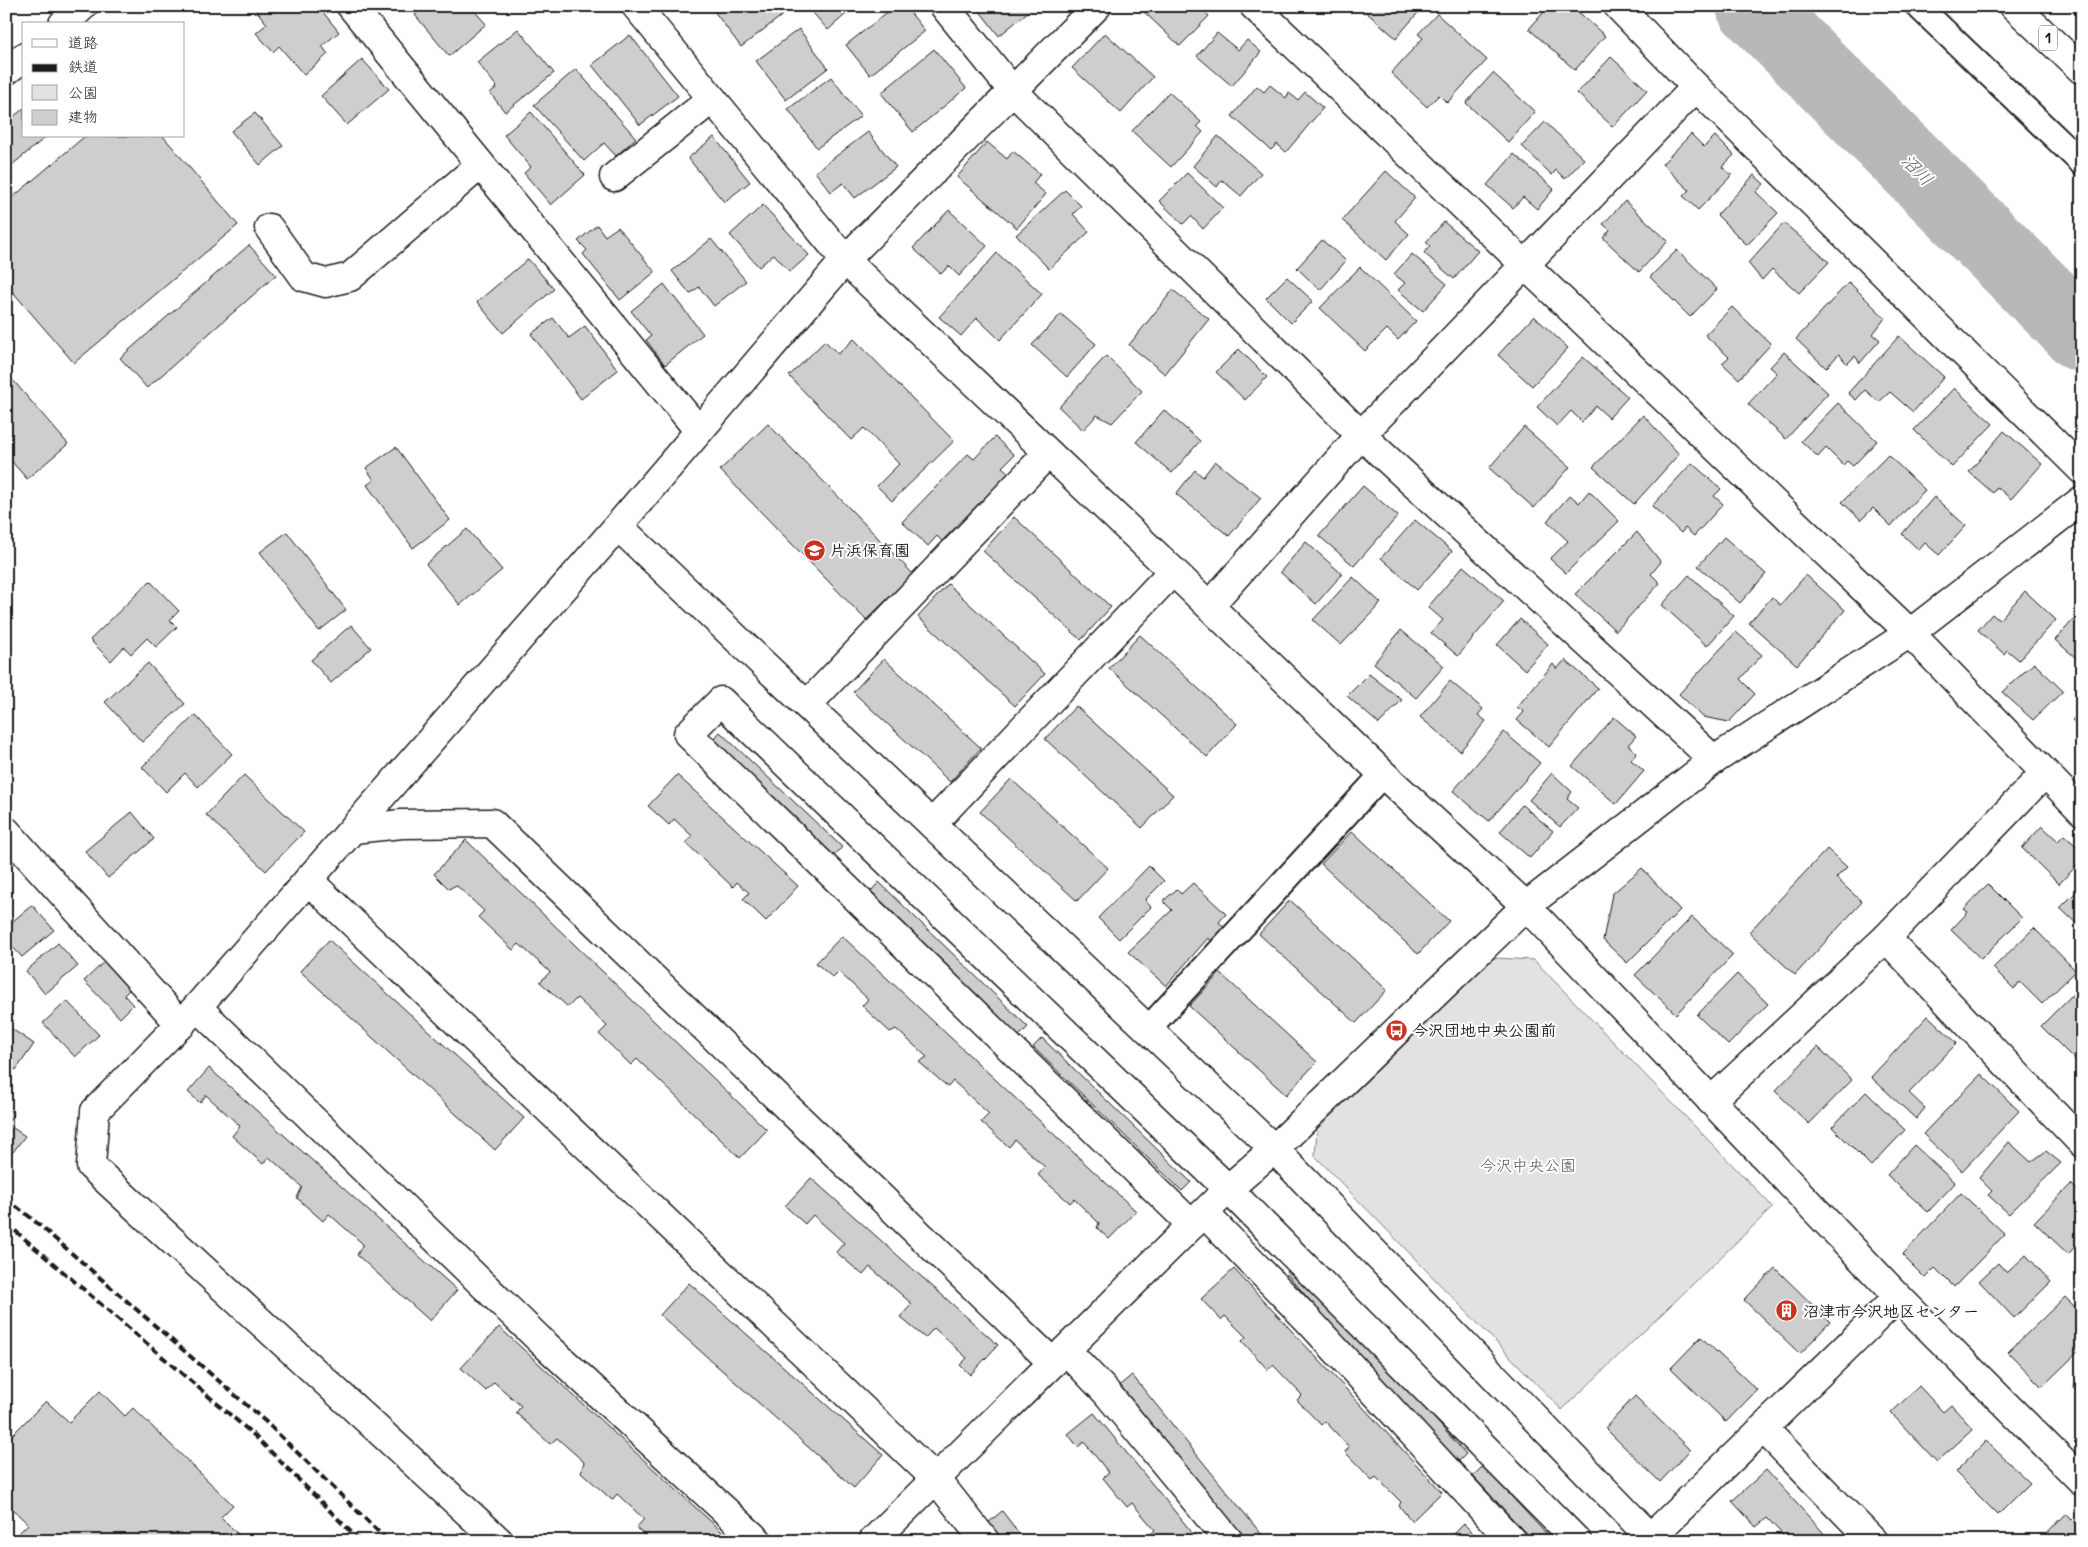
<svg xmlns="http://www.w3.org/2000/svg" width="2088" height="1547" font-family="'Patrick Hand','Klee One',sans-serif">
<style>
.green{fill:#e2e2e2;stroke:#7f7f7f}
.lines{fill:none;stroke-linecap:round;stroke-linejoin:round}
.river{stroke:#b8b8b8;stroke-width:74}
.building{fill:#cecece;stroke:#1c1c1c}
.lane-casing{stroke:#1c1c1c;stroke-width:28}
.street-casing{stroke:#1c1c1c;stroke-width:31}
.secondary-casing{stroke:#1c1c1c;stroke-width:31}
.highway-casing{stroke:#1c1c1c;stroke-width:31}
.lane{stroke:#fff;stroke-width:24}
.street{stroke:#fff;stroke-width:28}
.secondary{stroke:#fff;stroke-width:28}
.highway{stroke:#fff;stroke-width:28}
.rail{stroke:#1c1c1c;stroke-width:4;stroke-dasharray:8 4;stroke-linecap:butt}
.labels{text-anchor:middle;stroke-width:4;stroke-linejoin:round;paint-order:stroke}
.shield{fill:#fff;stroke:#606060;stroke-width:1}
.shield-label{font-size:15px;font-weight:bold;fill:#1c1c1c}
.poi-label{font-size:16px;font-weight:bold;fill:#1c1c1c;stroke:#fff;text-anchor:start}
.park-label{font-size:16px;fill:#575757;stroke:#fff}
.water-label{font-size:18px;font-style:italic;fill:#5a5a5a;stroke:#fff}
</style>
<rect width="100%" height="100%" fill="#fff"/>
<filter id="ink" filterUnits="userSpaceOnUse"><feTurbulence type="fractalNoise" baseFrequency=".02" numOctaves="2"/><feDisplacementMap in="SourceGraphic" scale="10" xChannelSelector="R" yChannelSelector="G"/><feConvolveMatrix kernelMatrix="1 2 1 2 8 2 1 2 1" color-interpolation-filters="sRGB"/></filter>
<g filter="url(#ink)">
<polygon class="green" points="1494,958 1534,960 1773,1207 1562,1410 1315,1156 1317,1129"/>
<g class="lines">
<polyline class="river" points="1753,6 2082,335"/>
</g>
<g class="building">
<polygon points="253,6 318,6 339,32 322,46 328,54 304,75 279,46 273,52 256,33 267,24"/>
<polygon points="426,6 470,6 486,24 449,56 415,15"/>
<polygon points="712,6 778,6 784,14 741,47 711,7"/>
<polygon points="807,6 855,6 828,30"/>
<polygon points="895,6 905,6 925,31 870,75 846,45"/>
<polygon points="976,6 1035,6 999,36"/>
<polygon points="1145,6 1199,6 1209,16 1180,46 1142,10"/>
<polygon points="1359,6 1424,6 1396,38"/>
<polygon points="1549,6 1572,6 1605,36 1575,70 1529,29"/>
<polygon points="1437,14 1487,60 1447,103 1439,95 1427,107 1391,73 1423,38 1418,34"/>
<polygon points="518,29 554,73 505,112 490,93 497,87 477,62"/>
<polygon points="799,29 828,68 786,100 756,61"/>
<polygon points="1105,33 1153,77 1121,113 1072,68"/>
<polygon points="1217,33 1238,50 1247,40 1261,52 1232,86 1197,56"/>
<polygon points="630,35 678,96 640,125 592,65"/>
<polygon points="934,49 966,88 913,132 881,93"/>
<polygon points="1611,57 1647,90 1613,127 1577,93"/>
<polygon points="362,59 389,89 347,125 321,96"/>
<polygon points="576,69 636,138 616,156 604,143 584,161 534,105"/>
<polygon points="1493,73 1535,112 1508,142 1466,103"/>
<polygon points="831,77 861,116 817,148 788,109"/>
<polygon points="1270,85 1286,98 1289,93 1298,100 1305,92 1323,108 1286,152 1277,144 1271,150 1232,116 1257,86 1264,92"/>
<polygon points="1169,92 1201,122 1197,126 1203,132 1171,167 1132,131"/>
<polygon points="24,108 24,136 47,136 6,170 6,123"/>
<polygon points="531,112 585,175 551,205 524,173 531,167 504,135"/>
<polygon points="255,113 283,146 260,165 231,131"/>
<polygon points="1545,122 1584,159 1565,179 1556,170 1552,175 1522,146"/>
<polygon points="868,132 896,167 855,198 843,183 831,192 815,172"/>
<polygon points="1691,134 1704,147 1715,136 1734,155 1722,167 1732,175 1698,210 1683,196 1689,190 1662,164"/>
<polygon points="85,136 163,136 238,225 74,363 6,284 6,203"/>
<polygon points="1218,136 1261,173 1241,196 1222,180 1217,187 1193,166"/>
<polygon points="714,137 750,182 724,202 688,158"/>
<polygon points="987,142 1007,159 1013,151 1040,174 1033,183 1046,194 1017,228 957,177"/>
<polygon points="1514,154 1554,189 1537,209 1523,197 1513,208 1487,185"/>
<polygon points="1386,171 1415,198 1395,221 1409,234 1386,260 1342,220"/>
<polygon points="1187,173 1223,208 1203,229 1191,216 1183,224 1159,201"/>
<polygon points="1754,175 1764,184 1756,192 1778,213 1747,245 1717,215"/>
<polygon points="1065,190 1081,206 1073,214 1089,232 1049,269 1016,235"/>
<polygon points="1625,201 1668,241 1639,272 1603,238 1610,230 1603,224"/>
<polygon points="763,205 809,255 790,272 774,254 759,267 730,235"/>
<polygon points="949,210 987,246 959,276 949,266 941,274 913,248"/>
<polygon points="1444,222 1478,251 1454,279 1424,253 1430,246 1426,242"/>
<polygon points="1784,223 1829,262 1799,293 1772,269 1762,280 1748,263"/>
<polygon points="597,225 605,236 618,227 655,272 620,300 583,254 587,250 578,241"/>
<polygon points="711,239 746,281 714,306 699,287 690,294 672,271"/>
<polygon points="1322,240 1346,261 1320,290 1297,268"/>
<polygon points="249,245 276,275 147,388 120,358"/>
<polygon points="1677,250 1717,289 1690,317 1650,277"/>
<polygon points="997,253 1042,294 1000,340 977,318 961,336 939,317"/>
<polygon points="1412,254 1447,284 1423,311 1398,290 1405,283 1394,274"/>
<polygon points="528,259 554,289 503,333 477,302"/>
<polygon points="1360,267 1416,321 1398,340 1387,329 1365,351 1320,308"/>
<polygon points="1287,277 1313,301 1291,323 1266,298"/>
<polygon points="1849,282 1885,318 1873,334 1880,340 1860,363 1855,356 1847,364 1839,354 1826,368 1796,339"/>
<polygon points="664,284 703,334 665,365 646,340 651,336 631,311"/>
<polygon points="1173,290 1209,319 1165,374 1129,345"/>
<polygon points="1732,307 1771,344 1739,379 1722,363 1729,357 1705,335"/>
<polygon points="1061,314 1096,344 1067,377 1032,345"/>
<polygon points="1534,316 1568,348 1532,386 1498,355"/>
<polygon points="553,318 569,338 585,326 618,370 581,399 531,334"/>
<polygon points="1899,336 1944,377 1913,412 1890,392 1879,402 1865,390 1856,400 1848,393"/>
<polygon points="854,339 954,441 892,501 877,486 899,464 864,428 851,440 789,376 825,341 838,354"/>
<polygon points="1239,349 1267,377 1245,400 1216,372"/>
<polygon points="1784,352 1828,393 1786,439 1748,404 1777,373 1770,367"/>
<polygon points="1106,356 1142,391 1112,423 1097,415 1083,430 1059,407"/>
<polygon points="1583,357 1628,397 1609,418 1596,406 1582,422 1571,411 1557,426 1537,407"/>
<polygon points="11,378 68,444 27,479 6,455 6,381"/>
<polygon points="1954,388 1993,424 1952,467 1914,430"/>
<polygon points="1838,403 1877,441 1853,466 1847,461 1843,465 1826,448 1818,457 1801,441"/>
<polygon points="1164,410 1200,441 1172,473 1136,442"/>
<polygon points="1643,415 1679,454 1634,504 1593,467"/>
<polygon points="768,424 913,574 866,620 720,470"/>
<polygon points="1524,427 1570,467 1534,508 1489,468"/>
<polygon points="2004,431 2042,464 2011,499 1997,487 1993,493 1969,472"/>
<polygon points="995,437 1014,455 1002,467 1009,473 942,541 937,536 928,546 902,522 968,454 974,459"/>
<polygon points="396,447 450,520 413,548 367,485 374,480 366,468"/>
<polygon points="1888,455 1925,490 1891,526 1873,508 1861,520 1842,502"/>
<polygon points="1215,461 1261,498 1229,536 1176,494 1195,470 1203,477"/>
<polygon points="1692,463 1721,489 1714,496 1723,504 1694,536 1685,528 1681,533 1652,506"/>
<polygon points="1363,486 1398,516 1354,566 1319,536"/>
<polygon points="1589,491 1619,521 1566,573 1550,559 1568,541 1547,521 1570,495 1579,503"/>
<polygon points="1934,497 1966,526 1939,555 1925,543 1919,550 1902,534"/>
<polygon points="1014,517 1111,607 1081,640 983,551"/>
<polygon points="1415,520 1452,551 1417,590 1381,558"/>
<polygon points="467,529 502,570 460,605 426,564"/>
<polygon points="287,532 346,610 319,631 260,552"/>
<polygon points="1637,532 1661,562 1651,574 1660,583 1616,631 1575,594"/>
<polygon points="1724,537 1766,574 1740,603 1698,566"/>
<polygon points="1306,542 1342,574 1316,604 1280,572"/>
<polygon points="1463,566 1504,601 1458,656 1431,633 1443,620 1428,607"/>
<polygon points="1689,575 1734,616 1707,646 1662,605"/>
<polygon points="1806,575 1845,610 1797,665 1749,623 1772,597 1780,605"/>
<polygon points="1353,577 1381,603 1341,645 1313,620"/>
<polygon points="150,581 179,611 170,620 177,627 156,647 147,638 131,654 124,647 111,661 90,640"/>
<polygon points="948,584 1045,674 1015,706 918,617"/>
<polygon points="2025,591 2056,620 2019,660 2007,650 2004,654 1978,630 1992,614 1999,620"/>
<polygon points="2075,618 2082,624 2082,663 2055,640"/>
<polygon points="1520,619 1548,644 1525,670 1497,645"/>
<polygon points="351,625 371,648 331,683 311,660"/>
<polygon points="1401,630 1444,666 1416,698 1374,663"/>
<polygon points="1736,632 1762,655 1740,679 1755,694 1729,722 1703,717 1679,694"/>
<polygon points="1140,635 1237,724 1207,757 1109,668"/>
<polygon points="884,659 981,748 950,782 853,692"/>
<polygon points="1565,660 1598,688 1549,747 1517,720 1524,712 1517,707 1553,664 1557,669"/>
<polygon points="148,663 185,704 142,742 105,702"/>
<polygon points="2034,663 2063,691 2033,720 2002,692"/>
<polygon points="1369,674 1402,700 1379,724 1347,696"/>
<polygon points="1450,681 1483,709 1478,715 1486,721 1460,751 1420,717"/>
<polygon points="1076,706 1173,795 1142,828 1045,739"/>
<polygon points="2082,710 2082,730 2072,720"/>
<polygon points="195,715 232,754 198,787 185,773 166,792 142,767"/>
<polygon points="1614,717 1636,736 1628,745 1637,753 1631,760 1644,771 1616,804 1572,766"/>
<polygon points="720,732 842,847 833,857 712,741"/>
<polygon points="1504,732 1540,763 1489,821 1453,791"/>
<polygon points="1552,773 1572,792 1567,799 1578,808 1560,827 1529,800"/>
<polygon points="244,775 304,832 266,871 206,815"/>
<polygon points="677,775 798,886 766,921 743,899 749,893 737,882 733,887 686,843 692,836 674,819 669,825 648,806"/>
<polygon points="1011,779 1108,868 1077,901 980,812"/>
<polygon points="1522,805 1553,831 1530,858 1500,832"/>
<polygon points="132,812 154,839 108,878 85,851"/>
<polygon points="2042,826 2058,841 2064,835 2082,851 2082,860 2059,884 2022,848"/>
<polygon points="1352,831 1449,921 1418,954 1321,864"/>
<polygon points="466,840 767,1130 740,1158 637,1059 631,1065 599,1034 607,1026 577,998 568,1007 540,982 550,972 519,944 513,950 478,917 484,911 456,885 449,889 434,874"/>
<polygon points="1827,849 1847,867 1836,878 1862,902 1795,975 1749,932"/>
<polygon points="1149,866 1164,881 1145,900 1151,907 1119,939 1098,918"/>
<polygon points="1642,868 1680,910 1627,963 1603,940 1612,894"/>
<polygon points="879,882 1028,1027 1019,1036 871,891"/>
<polygon points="1193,883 1226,914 1219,922 1226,930 1216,944 1208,938 1166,986 1128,952 1172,910 1163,901 1177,889 1181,894"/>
<polygon points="1988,884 2022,918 1981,959 1951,930 1968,912 1964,909"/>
<polygon points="2082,886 2082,929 2060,908"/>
<polygon points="1290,900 1387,990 1356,1023 1259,934"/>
<polygon points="32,905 54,930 22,957 6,940 6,927"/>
<polygon points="1692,917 1733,955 1676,1014 1635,975"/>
<polygon points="2034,928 2076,971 2042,1004 2020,982 2014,989 1993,968"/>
<polygon points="842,936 1136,1211 1109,1239 1097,1228 1099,1223 1074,1199 1070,1203 1038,1175 1045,1167 1015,1140 1009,1147 981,1122 989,1114 953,1081 948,1087 919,1062 927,1057 896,1029 890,1032 862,1006 868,999 839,972 833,978 816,963"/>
<polygon points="329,940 524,1118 495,1150 300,971"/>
<polygon points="58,943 78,966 45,994 26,971"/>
<polygon points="105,961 131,988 124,995 133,1005 120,1018 84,981"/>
<polygon points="1220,973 1317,1062 1286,1095 1189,1006"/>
<polygon points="1737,974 1768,1004 1728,1045 1697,1015"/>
<polygon points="2082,985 2082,1061 2079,1064 2041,1026"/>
<polygon points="67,1001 99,1035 75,1057 43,1023"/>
<polygon points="1928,1016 1957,1043 1909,1093 1925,1108 1916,1119 1871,1077"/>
<polygon points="6,1025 34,1044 16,1070 6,1064"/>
<polygon points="1042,1038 1191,1182 1182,1191 1033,1047"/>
<polygon points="1818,1047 1852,1080 1809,1124 1775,1091"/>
<polygon points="209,1068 457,1290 430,1321 357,1255 363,1244 329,1214 323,1221 297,1198 302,1187 269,1157 263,1164 232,1136 240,1126 206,1095 200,1103 188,1092"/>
<polygon points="1981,1074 2019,1111 1962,1171 1923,1134"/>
<polygon points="1866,1092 1905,1130 1871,1166 1832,1127"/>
<polygon points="6,1108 14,1113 7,1124 25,1136 13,1152 6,1147"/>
<polygon points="2009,1142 2031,1162 2046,1151 2061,1163 2009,1214 1988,1195 1992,1191 1979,1178"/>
<polygon points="1914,1145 1955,1183 1928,1212 1887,1175"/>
<polygon points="811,1178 998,1345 970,1375 960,1365 967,1358 934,1328 925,1338 900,1317 912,1304 870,1267 863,1275 836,1252 844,1243 813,1215 805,1224 785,1206"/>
<polygon points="2071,1184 2082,1194 2082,1240 2068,1254 2034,1222"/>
<polygon points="1961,1193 2005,1234 1954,1287 1935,1268 1925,1278 1902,1255"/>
<polygon points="2026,1255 2051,1282 2014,1318 1979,1281 1998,1263 2007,1273"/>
<polygon points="1296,1263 1466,1454 1455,1465 1286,1273"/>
<polygon points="1775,1268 1830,1322 1800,1354 1744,1300"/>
<polygon points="1234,1269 1442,1492 1412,1521 1399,1506 1401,1502 1376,1477 1372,1480 1345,1452 1349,1447 1325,1421 1321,1425 1297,1400 1302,1395 1273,1365 1268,1370 1242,1341 1246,1337 1225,1316 1221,1320 1201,1299"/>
<polygon points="689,1283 883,1455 854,1488 660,1315"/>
<polygon points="2065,1297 2082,1314 2082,1348 2042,1387 2008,1352"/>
<polygon points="499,1327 732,1541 651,1541 636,1528 644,1519 617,1494 612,1500 581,1472 584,1462 557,1438 550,1444 516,1413 521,1406 494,1382 486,1391 461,1368"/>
<polygon points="1701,1337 1757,1390 1726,1422 1671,1368"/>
<polygon points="1132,1375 1267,1541 1247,1541 1120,1385"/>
<polygon points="2082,1377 2082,1396 2072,1387"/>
<polygon points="1919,1386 1943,1412 1951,1405 1973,1429 1937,1462 1891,1413"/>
<polygon points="100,1391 125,1416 133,1408 233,1505 221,1517 239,1535 233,1541 11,1541 28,1524 6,1503 6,1441 46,1401 69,1422"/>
<polygon points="1635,1396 1690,1450 1660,1482 1605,1428"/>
<polygon points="1094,1413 1199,1541 1154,1541 1149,1536 1155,1530 1132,1503 1127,1507 1103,1478 1109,1473 1084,1442 1078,1447 1068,1434"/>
<polygon points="1986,1441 2030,1483 1998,1515 1955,1472"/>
<polygon points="1483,1466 1553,1541 1533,1541 1473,1476"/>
<polygon points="1766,1470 1831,1541 1777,1541 1783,1535 1767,1518 1756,1527 1732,1501"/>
<polygon points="1002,1511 1025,1541 1001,1541 988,1523"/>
<polygon points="2066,1514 2082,1530 2082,1541 2040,1541"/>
<polygon points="1464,1524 1481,1541 1447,1541"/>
</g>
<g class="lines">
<defs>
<g id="lane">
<polyline points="1918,6 2082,163"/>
<polyline points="1148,1029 1383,774"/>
</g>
<g id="street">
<polyline points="351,6 699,431"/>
<polyline points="636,6 845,260 1173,571 1383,774 1526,906"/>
<polyline points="944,6 1012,90 1361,435 1714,760"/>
<polyline points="1254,6 1910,633 2082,811"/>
<polyline points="1618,6 1696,87 2082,470"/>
<polyline points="63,24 83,6"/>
<polyline points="6,71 24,57"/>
<polyline points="614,177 712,99"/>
<polyline points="269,228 304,277 326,283 350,277 480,165"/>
<polyline points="618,526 1274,1149 1654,1541"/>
<polyline points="1210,605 1361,435 1696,87"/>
<polyline points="807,705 1048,453"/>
<polyline points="932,824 1173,571"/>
<polyline points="353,829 402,824 492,823 1053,1363"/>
<polyline points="6,831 181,1025"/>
<polyline points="308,880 936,1479 985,1541"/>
<polyline points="1886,938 2082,1143"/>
<polyline points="197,1007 539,1339 758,1541"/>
<polyline points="1711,1101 1886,938 2045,773"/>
<polyline points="1204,1213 1309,1321 1512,1541"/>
<polyline points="1192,1225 688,734 721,701 1228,1189 1577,1541"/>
<polyline points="1066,1350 1106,1392 1229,1541"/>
<polyline points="1763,1428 1873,1541"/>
<polyline points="1650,1538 1898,1297"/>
<polyline points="499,1541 91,1166 95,1111 197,1007 618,526 845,260 1097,6"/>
</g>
<g id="secondary">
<polyline points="1526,906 1898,1297 2082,1481"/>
<polyline points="873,1541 1228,1189 1274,1149 1526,906 1714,760 1910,633 2082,500"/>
</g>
<polyline id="highway" points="2014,6 2082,70"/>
</defs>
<use href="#lane" class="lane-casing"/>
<use href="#street" class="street-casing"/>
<use href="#secondary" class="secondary-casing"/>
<use href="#highway" class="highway-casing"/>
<use href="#lane" class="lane"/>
<use href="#street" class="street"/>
<use href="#secondary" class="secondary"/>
<use href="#highway" class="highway"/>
<g class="rail">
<polyline points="6,1199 30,1217 266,1422 388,1541"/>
<polyline points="6,1223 255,1436 360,1541"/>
</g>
</g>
</g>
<defs>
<symbol id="school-disc" viewBox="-11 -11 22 22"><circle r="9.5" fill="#c8321e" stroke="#fff"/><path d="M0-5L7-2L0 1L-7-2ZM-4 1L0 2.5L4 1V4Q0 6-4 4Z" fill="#fff"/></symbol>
<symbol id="bus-disc" viewBox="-11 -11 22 22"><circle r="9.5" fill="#c8321e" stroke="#fff"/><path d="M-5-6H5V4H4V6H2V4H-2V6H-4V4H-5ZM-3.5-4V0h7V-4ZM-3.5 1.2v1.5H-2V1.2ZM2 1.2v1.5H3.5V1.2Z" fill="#fff"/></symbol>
<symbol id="building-disc" viewBox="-11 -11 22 22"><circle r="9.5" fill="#c8321e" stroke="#fff"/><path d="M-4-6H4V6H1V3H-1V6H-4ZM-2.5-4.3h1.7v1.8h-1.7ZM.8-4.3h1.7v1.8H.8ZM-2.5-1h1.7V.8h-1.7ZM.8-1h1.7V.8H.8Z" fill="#fff"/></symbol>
</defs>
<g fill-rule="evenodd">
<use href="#school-disc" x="802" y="538" width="25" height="25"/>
<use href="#bus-disc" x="1384" y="1018" width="25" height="25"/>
<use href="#building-disc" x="1774" y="1298" width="25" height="25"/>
</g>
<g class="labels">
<rect class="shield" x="2039" y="25.5" width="18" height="25" rx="4"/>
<g class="shield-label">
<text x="2048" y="43">1</text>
</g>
<g class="poi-label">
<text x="830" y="556">片浜保育園</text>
<text x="1412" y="1036">今沢団地中央公園前</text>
<text x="1803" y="1317">沼津市今沢地区センター</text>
</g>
<g class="park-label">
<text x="1528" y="1171">今沢中央公園</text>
</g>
<g class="water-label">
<text transform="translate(1917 170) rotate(45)" y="6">沼川</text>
</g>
</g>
<rect width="2088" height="1547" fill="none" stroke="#fff" stroke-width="25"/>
<rect x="12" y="12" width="2063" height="1522" fill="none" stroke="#1c1c1c" stroke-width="2" filter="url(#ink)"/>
<rect x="22" y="22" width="162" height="115" fill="#ffffff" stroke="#a4a4a4"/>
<rect x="32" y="39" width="25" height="8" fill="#ffffff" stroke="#a4a4a4"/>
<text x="68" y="48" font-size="15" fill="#1c1c1c">道路</text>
<rect x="32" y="64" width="25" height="8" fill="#1c1c1c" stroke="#a4a4a4"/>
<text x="68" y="72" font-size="15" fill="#1c1c1c">鉄道</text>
<rect x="32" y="85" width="25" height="15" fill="#e2e2e2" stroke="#a4a4a4"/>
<text x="68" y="98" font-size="15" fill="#1c1c1c">公園</text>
<rect x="32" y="110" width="25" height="15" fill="#cecece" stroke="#a4a4a4"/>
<text x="68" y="122" font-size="15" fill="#1c1c1c">建物</text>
</svg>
